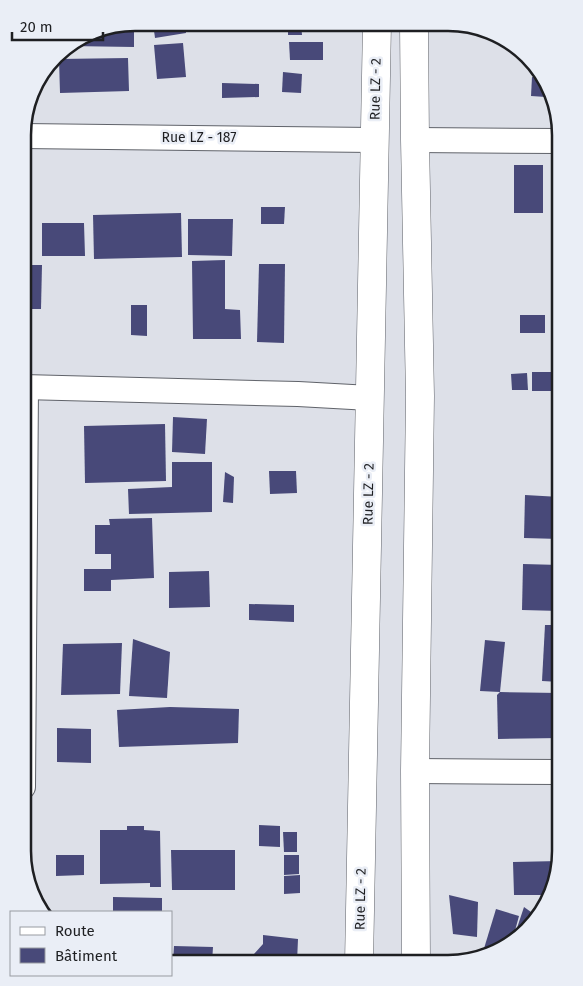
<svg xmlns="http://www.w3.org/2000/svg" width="583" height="986" font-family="'Fira Sans',sans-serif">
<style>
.building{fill:#484979}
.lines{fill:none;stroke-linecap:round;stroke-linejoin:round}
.minor-casing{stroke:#60636a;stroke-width:26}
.secondary-casing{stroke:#60636a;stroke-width:29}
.minor{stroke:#fff;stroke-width:24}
.secondary{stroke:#fff;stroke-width:28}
.labels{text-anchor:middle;stroke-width:5;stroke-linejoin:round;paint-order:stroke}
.street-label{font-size:14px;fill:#1e1f22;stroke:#eaeef6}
.rim{fill:none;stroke:#1e1f22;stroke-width:2.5}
</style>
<rect width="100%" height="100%" fill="#dde0e8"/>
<g class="building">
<polygon points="134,23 134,47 69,46 92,31"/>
<polygon points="153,23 185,23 186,33 155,38"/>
<polygon points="288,23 301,24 302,35 288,35"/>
<polygon points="289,42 323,42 323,60 290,60"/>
<polygon points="183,43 186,77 157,79 154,45"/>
<polygon points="128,58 129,91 60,93 59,59"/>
<polygon points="283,72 302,74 301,93 282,92"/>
<polygon points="532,77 541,78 546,84 546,97 531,96"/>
<polygon points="222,83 259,84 259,97 222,98"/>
<rect x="514" y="165" width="29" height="48"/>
<polygon points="261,207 285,207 284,224 261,224"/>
<polygon points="181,213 182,257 94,259 93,215"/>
<polygon points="188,219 233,219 232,256 188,255"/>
<polygon points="23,220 30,220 32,255 23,255"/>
<polygon points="42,223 84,223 85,256 42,256"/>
<polygon points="225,260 225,309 240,310 241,339 193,339 192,261"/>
<polygon points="259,264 285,264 284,343 257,342"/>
<polygon points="23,265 42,265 41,309 23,309"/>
<polygon points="131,305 147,305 147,336 131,335"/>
<rect x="520" y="315" width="25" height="18"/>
<rect x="532" y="372" width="28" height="19"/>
<polygon points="527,373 528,390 512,390 511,374"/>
<polygon points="173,417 207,419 205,454 172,452"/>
<polygon points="165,424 166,481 85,483 84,426"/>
<polygon points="172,462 212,462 212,512 129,514 128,489 172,487"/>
<polygon points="269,471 296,471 297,493 270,494"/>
<polygon points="225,472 234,477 233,503 223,502"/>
<polygon points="525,495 560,497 560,539 524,538"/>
<polygon points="152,518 154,578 111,580 111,591 84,591 84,569 111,569 111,554 95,554 95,525 110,525 109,519"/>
<polygon points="523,564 560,565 560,611 522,610"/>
<polygon points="209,571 210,607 169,608 169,572"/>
<polygon points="249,604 294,605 294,622 249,620"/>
<polygon points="545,625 560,625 560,682 542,681"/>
<polygon points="133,639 170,652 167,698 129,696"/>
<polygon points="485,640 505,642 500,692 480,691"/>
<polygon points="122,643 120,694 61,695 63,644"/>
<polygon points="500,692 560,693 560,738 498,739 497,695"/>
<polygon points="170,707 239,709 238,743 119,747 117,710"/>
<polygon points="57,728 91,729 91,763 57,762"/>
<polygon points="259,825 280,826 280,847 259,846"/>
<polygon points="127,826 144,826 144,830 160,831 161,887 150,887 150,883 100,884 100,830 127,830"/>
<polygon points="283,832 297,832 297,852 284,852"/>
<polygon points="171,850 235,850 235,890 172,890"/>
<polygon points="56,855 84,855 84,875 56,876"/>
<polygon points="284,855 299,855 299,874 284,875"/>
<polygon points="559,861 547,895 514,895 513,862"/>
<polygon points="300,875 300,893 284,894 284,876"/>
<polygon points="449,895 478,902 477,937 453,934"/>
<polygon points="113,897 162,898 162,912 113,912"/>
<polygon points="524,907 538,917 537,919 514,937"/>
<polygon points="496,909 519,916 513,938 491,955 485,956 482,955"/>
<polygon points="263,935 298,939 297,962 246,963 263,944"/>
<polygon points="174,946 213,947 212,963 173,963"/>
</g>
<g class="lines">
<defs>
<g id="minor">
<polyline points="23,136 374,140"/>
<polyline points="415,140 560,141"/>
<polyline points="23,387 298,394 370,398"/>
<polyline points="415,771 560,772"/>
<polyline points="23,787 26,387"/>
</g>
<g id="secondary">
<polyline points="414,24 415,140 420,396 415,771 416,963"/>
<polyline points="359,963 377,24"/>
</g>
</defs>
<use href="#minor" class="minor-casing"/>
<use href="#secondary" class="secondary-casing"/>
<use href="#minor" class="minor"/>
<use href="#secondary" class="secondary"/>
</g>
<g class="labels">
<g class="street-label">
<text transform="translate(375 89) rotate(-89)" y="5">Rue LZ - 2</text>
<text x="199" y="142">Rue LZ - 187</text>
<text transform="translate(368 494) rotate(-89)" y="5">Rue LZ - 2</text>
<text transform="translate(360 899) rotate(-89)" y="5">Rue LZ - 2</text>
</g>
</g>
<path d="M0 0H583V986H0ZM135 31H448A104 104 0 0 1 552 135V851A104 104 0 0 1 448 955H135A104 104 0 0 1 31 851V135A104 104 0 0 1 135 31Z" fill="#eaeef6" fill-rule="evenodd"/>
<path class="rim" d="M135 31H448A104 104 0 0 1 552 135V851A104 104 0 0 1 448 955H135A104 104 0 0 1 31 851V135A104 104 0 0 1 135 31Z"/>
<rect x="10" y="911" width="162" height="65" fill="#eaeef6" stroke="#989ba1"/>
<rect x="20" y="927" width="25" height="8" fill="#ffffff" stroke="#989ba1"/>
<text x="55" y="936" font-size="15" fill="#1e1f22">Route</text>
<rect x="20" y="948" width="25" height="15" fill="#484979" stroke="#989ba1"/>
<text x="55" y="961" font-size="15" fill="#1e1f22">Bâtiment</text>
<path d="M12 32v8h91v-8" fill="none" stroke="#1e1f22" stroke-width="2.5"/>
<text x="20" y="32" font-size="15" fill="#1e1f22" stroke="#eaeef6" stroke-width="4" paint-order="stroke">20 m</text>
</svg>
